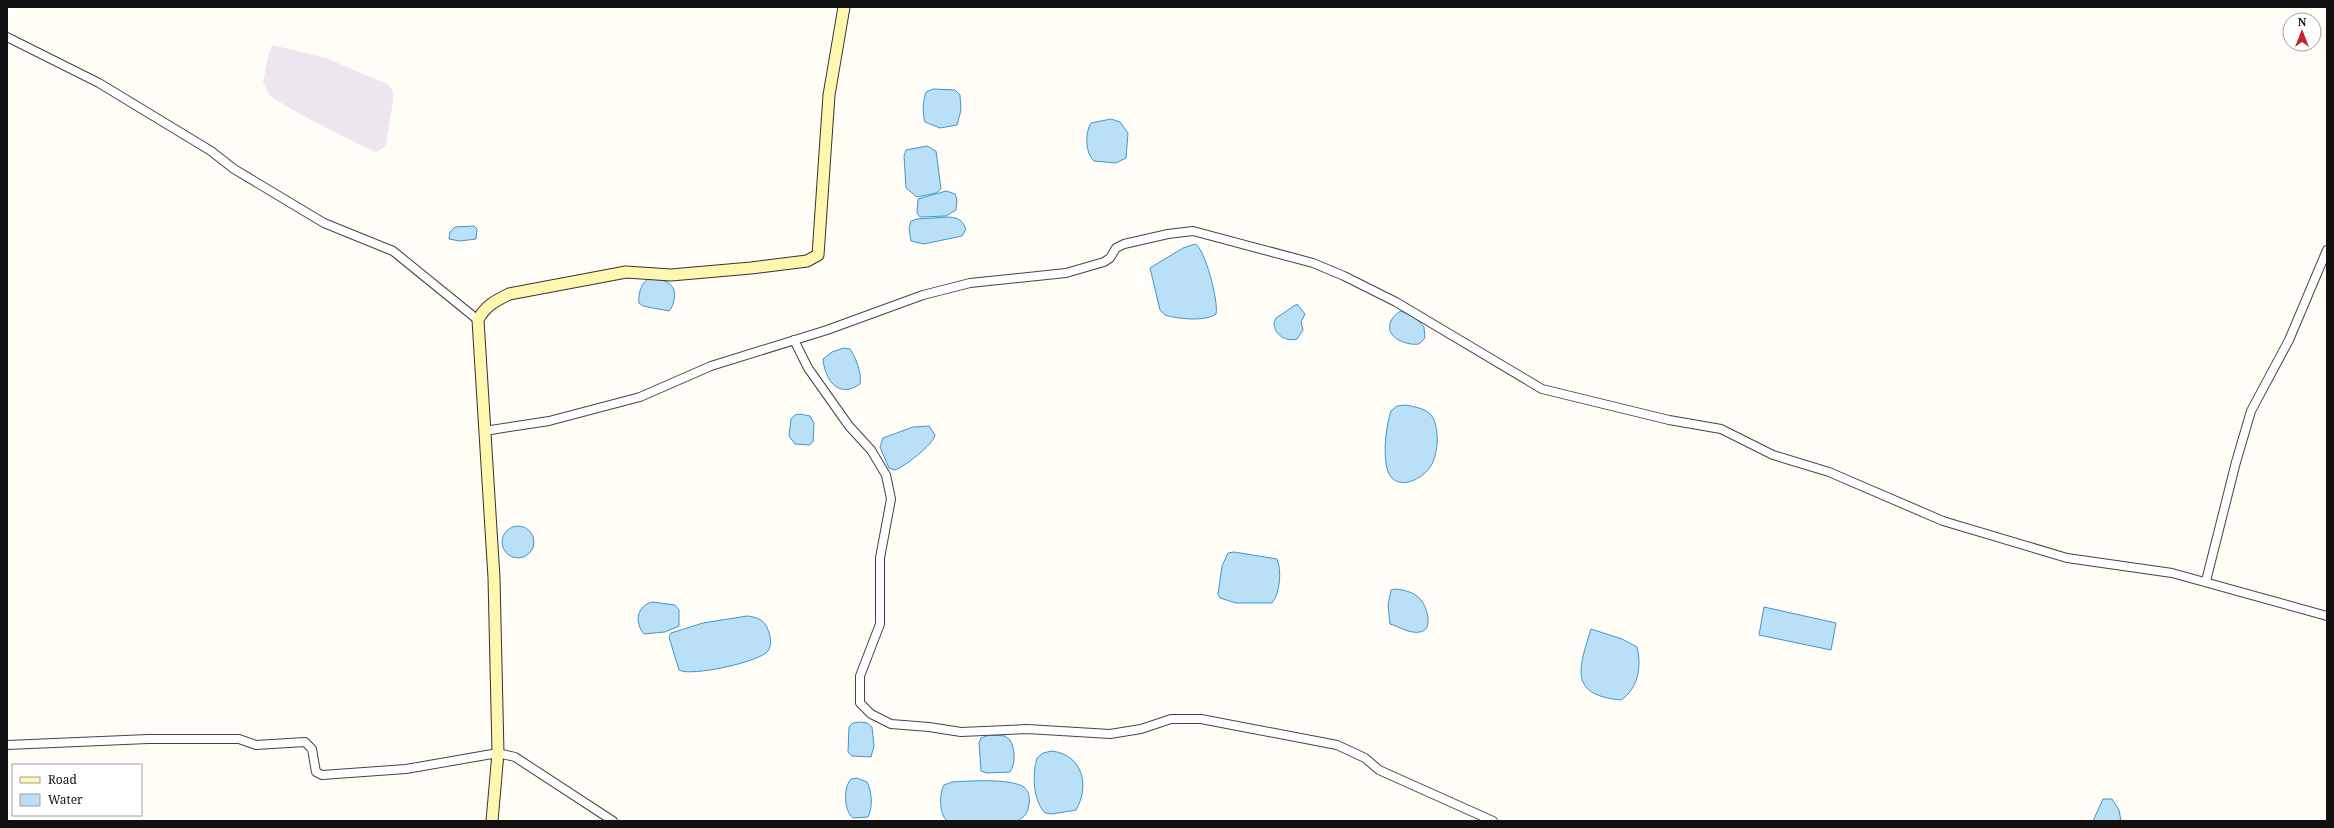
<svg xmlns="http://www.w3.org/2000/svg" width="2334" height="828" font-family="'Noto Serif',serif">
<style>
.industrial{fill:#eee6ef}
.water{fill:#b9e0f7;stroke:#3f96cf}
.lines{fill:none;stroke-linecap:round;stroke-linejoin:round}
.street-casing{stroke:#444;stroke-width:10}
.secondary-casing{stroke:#333;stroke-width:13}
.street{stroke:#fff;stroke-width:8}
.secondary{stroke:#fff6b0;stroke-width:11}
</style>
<rect width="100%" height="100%" fill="#fffdf5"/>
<polygon class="industrial" points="272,45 326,58 389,85 393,92 393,101 386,144 383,148 376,152 356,143 296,112 270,96 263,83 268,56"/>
<g class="water">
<path d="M933 89 955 90 960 95 961 110 957 125 940 128 925 122C922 112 923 102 926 92Z"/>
<path d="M1111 119 1120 122 1128 133 1126 158 1116 163 1094 161C1085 153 1085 132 1091 123Z"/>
<polygon points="927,146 936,151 941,189 936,193 917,197 906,188 904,156 906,150"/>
<polygon points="946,191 955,194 957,200 956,210 946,216 920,217 917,213 918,199"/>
<path d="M949 217C959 218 962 220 966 229L962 236 924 244 911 241 909 228 911 221 917 219Z"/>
<polygon points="474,226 477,229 476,239 460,241 449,239 450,232 455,227"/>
<path d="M1195 244C1205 248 1219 303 1216 314 1205 322 1177 319 1165 315L1160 310 1150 268 1183 248Z"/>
<path d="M650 278C663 278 678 284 674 300 673 304 672 308 669 311L643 306 639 303C638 294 641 282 650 278Z"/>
<path d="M1297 304 1305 314 1301 322 1303 330 1297 339C1286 342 1274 335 1274 323L1276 318Z"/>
<path d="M1401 311 1416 318 1424 327 1425 338 1419 344C1405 346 1382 336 1392 319 1395 315 1397 313 1401 311Z"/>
<path d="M844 348 850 349C856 358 862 373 860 384 839 399 825 381 823 359L832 352Z"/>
<path d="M1406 405C1426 409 1435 411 1437 434 1438 443 1436 456 1432 464 1426 476 1405 489 1393 479 1380 469 1386 425 1391 411L1397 406Z"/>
<polygon points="800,414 810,416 814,423 813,442 809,445 795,444 789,436 791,419 795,415"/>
<path d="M929 426 935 435C934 444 904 467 895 470L889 468 880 447 883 438 913 427Z"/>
<circle cx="518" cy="542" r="16"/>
<path d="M1234 552 1277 559C1282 571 1280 593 1272 603H1236L1220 598 1218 594 1222 566 1228 553Z"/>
<path d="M1395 589C1405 590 1414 592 1421 600 1427 607 1434 630 1420 632 1410 634 1400 627 1390 624L1388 605 1391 590Z"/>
<path d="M652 602 675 605 679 610V626L665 632 644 634C634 622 637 606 652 602Z"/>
<polygon points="1764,607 1836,623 1831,650 1759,635"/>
<path d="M747 616C757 617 765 620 768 630 771 637 772 645 768 651 760 662 690 677 679 670L669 637 671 633 703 623Z"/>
<path d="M1591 629 1622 639 1637 647C1642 666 1638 689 1621 700 1568 695 1579 668 1591 629Z"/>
<polygon points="860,722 867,723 872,727 874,746 871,757 852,756 848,752 849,727 853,723"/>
<path d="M990 735 1005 736 1010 740C1015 749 1016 763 1010 772L987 773 981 771 979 743 981 738Z"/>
<path d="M1052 751C1083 755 1090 786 1076 810L1052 814 1045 813C1033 800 1032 775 1037 758L1043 753Z"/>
<path d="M857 778 867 782C872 792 873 807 868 817L853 818C844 811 843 788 851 779Z"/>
<path d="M952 782C970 781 1009 778 1024 787 1029 791 1030 799 1029 804 1028 813 1025 817 1017 821H947C939 814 939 794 944 785Z"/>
<polygon points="2103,799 2112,799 2119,810 2121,821 2093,821"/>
</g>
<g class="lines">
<defs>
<g id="street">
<polyline points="7,37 99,83 211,151 234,169 324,223 393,251 478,320"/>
<polyline points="794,340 808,368 849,426 871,450 886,475 891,499 880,558 880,624 860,676 860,703 871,714 891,724 929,727 961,732 1027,729 1110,734 1141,729 1171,719 1201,719 1337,745 1365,758 1379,770 1493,821"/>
<polyline points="484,431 549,421 640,397 711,366 827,330 923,295 970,283 1066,273 1104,262 1110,258 1116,248 1124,244 1168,234 1193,231 1313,263 1344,276 1396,302 1542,389 1669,420 1721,429 1773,455 1829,472 1943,521 2067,558 2172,573 2327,616"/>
<polyline points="2206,581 2236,462 2251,411 2289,340 2327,250"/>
<polyline points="7,745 148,739 239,739 256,745 305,742 312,749 316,772 322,775 406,769 498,753 515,757 613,821"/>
</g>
<path id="secondary" d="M492 821 498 753 494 578 478 320C485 306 495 301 509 294L626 272 671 275 751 268 807 261 818 255 829 95 844 7"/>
</defs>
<use href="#street" class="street-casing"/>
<use href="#secondary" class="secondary-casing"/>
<use href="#street" class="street"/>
<use href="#secondary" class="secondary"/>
</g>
<rect width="2334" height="828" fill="none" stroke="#111111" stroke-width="16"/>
<rect x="12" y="764" width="130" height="52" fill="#ffffff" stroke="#a0a0a0"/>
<rect x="20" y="777" width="20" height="6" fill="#fff6b0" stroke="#a0a0a0"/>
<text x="48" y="784" font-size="12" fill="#111111">Road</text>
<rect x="20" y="794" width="20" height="12" fill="#b9e0f7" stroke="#a0a0a0"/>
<text x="48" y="804" font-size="12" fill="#111111">Water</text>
<g transform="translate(2302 32)"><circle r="19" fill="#ffffff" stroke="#a0a0a0"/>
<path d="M0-3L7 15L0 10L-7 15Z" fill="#c4262e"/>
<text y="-6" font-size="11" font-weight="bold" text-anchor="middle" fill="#111111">N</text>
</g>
</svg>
